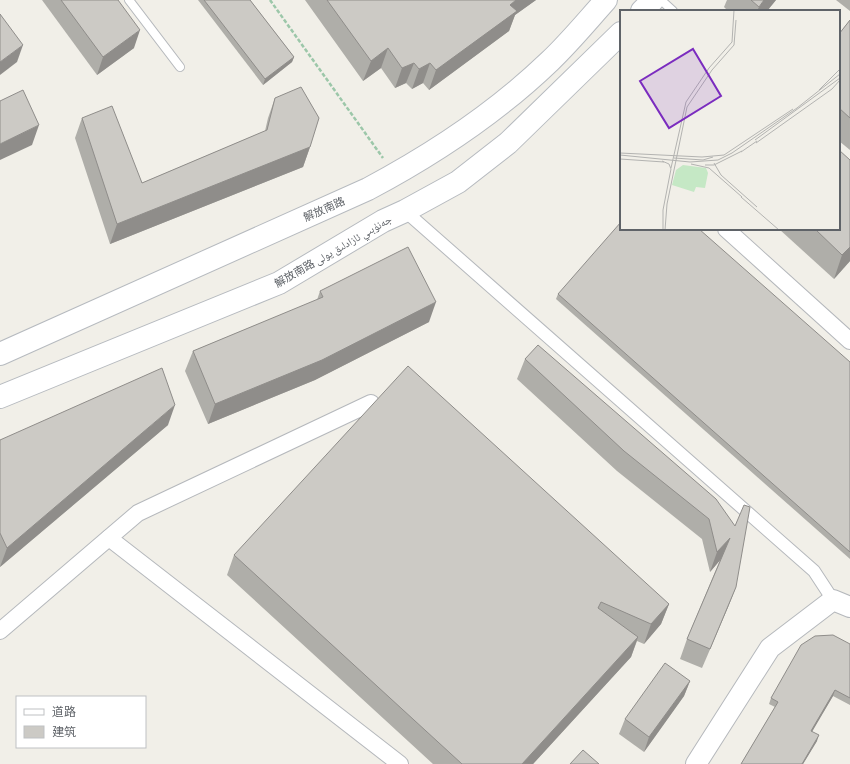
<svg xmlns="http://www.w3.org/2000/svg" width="850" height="764" font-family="Manrope,'Noto Naskh Arabic','Noto Sans SC',sans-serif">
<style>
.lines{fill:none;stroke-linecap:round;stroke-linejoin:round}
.service-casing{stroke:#b5b8bc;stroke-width:10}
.pedestrian-casing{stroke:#b5b8bc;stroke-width:14}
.minor-casing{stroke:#b5b8bc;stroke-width:18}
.tertiary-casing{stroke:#b5b8bc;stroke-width:22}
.secondary-casing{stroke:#b6babf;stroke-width:24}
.path{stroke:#9cc7a9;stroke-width:2.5;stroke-dasharray:4 2;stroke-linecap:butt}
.service{stroke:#fff;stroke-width:8}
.pedestrian{stroke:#fff;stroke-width:12}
.minor{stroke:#fff;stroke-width:16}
.tertiary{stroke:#fff;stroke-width:20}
.secondary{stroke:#fff;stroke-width:22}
.wall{fill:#afaea9}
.shaded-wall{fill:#8f8d8a}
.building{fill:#cccac5;stroke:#8f8d8a}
.labels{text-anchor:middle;stroke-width:3;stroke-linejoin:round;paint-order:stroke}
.street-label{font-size:11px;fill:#5f6368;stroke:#fff}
.inset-road{fill:none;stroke:#b3b3b1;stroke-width:1}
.view{fill:#7b2cbf;fill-opacity:0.15;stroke:#7b2cbf;stroke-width:2}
.inset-edge{fill:none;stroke:#5f6368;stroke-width:2}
</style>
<rect width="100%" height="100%" fill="#f1efe8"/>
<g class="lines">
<defs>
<g id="service">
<polyline points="129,0 180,67"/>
<polyline points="661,0 673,11"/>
</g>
<polyline id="pedestrian" points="405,211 814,571 833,600"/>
<g id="minor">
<polyline points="726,229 850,341"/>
<polyline points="109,538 400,764"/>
<polyline points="0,631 138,513 371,403"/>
</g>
<polyline id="tertiary" points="696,764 770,648 833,600 850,607"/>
<g id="secondary">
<polyline points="642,11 653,0"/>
<path d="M0 354 368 189C434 154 497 112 550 61 570 42 588 20 606 0"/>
<polyline points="0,397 279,283 383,221 405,211 458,182 508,143 621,33"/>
</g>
</defs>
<use href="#service" class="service-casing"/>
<use href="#pedestrian" class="pedestrian-casing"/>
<use href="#minor" class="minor-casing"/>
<use href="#tertiary" class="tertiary-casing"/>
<use href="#secondary" class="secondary-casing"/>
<polyline class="path" points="270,0 383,158"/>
<use href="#service" class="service"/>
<use href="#pedestrian" class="pedestrian"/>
<use href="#minor" class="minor"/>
<use href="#tertiary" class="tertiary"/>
<use href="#secondary" class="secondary"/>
</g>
<g class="wall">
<polygon points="42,0 118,0 134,48 97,75"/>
<polygon points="198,0 250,0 294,57 292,62 263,85"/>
<polygon points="305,0 536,0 515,15 509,31 429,90 423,83 412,89 406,83 395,88 381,68 363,81"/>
<polygon points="727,0 776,0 767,11 728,11 724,7"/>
<polygon points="836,0 850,0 850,11"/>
<polygon points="850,20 850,150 839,141 839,34"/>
<polygon points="275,98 310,147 303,167 110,244 75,138 82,118 142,183 265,131 268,118"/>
<polygon points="779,229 839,229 850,261 834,279"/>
<polygon points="320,291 429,322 315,380 208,424 185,371 193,351 317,300"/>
<polygon points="558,294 850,362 850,559 556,299"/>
<polygon points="525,359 716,499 736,587 728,607 702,668 680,659 687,639 720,560 710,572 702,539 617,471 517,379"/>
<polygon points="168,425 0,567 0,440"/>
<polygon points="234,555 669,604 661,624 644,644 637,641 631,657 533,764 433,764 227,575"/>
<polygon points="850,644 850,705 833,696 812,731 817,741 803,764 741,764 775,707 769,704 771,698"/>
<polygon points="690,681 684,696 644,752 619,734 625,719"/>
</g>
<g class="shaded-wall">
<polygon points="516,0 536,0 515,15 509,31 429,90 436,70 510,5"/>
<polygon points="764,0 776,0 767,11 757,11 759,7"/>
<polygon points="140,30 134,48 97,75 103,57"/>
<polygon points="23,45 17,62 0,75 0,62"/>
<polygon points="388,48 381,68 363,81 371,61"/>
<polygon points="294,57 292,62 263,85 265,79"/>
<polygon points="414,63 406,83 395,88 402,68"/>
<polygon points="430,63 423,83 412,89 419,69"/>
<polygon points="39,125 32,145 0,160 0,144"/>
<polygon points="310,147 303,167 110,244 117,224"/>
<polygon points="850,247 850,261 834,279 842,255"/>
<polygon points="436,302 429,322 315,380 208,424 215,404"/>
<polygon points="175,405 168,425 0,567 7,548"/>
<polygon points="730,538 722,558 710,572 717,552"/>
<polygon points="736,587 728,607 702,668 710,649"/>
<polygon points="669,604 661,624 644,644 651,624"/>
<polygon points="638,637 631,657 533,764 522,764"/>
<polygon points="690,681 684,696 644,752 649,737"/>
<polygon points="835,690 833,696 809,737 811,731"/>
<polygon points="819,735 817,741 803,764 802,764"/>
</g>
<g class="building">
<polygon points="61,0 118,0 140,30 103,57"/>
<polygon points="204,0 250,0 294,57 265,79"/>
<polygon points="327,0 516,0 510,5 517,11 436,70 430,63 419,69 414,63 402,68 388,48 371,61"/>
<polygon points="751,0 764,0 759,7"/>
<polygon points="0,14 23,45 0,62"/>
<polygon points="850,20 850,118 839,108 839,34"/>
<polygon points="301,87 319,118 310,147 117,224 82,118 112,106 142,183 267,130 275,98"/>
<polygon points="23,90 39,125 0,144 0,101"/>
<polygon points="839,150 850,160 850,247 842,255 815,229 839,229"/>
<polygon points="621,222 621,229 699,229 850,362 850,552 558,294"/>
<polygon points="408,247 436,302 322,360 215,404 193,351 323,297 320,291"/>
<polygon points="538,345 716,499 735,526 744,505 750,507 736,587 710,649 687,639 730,538 717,552 709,519 624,451 525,359"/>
<polygon points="408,366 669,604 651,624 601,602 598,608 638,637 522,764 462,764 234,555"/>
<polygon points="162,368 175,405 7,548 0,533 0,440"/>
<polygon points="833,635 850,644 850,698 835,690 811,731 819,735 802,764 741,764 778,702 771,698 801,645 815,636"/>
<polygon points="665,663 690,681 649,737 625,719"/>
<polygon points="583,750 599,764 570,764"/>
</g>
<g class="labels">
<g class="street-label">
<text transform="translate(324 209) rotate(-24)" y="4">解放南路</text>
<text transform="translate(333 251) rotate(-30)" y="4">解放南路 جەنۇبىي ئازادلىق يولى</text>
</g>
</g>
<g transform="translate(620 10)">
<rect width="220" height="220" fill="#f1efe8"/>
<path d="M63 155 86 158 88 163 85 178 76 177 74 182 52 175 56 160Z" fill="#c5e8c5"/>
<path class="inset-road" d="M199 80 220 59M135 130 220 68M136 133 212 79 220 70M121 142 137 131M0 143 82 147 104 145 173 99M0 145 70 152 98 150 112 143 177 98 220 64M54 148 83 150 93 147M0 149 44 152M42 151 49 154 51 159 43 200V220M94 153 101 165 137 197M71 154 89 158 122 187M85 155H94L122 141M51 158 66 92 89 58 112 32 114 0M121 187 159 220M45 220 47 194 67 97 92 60 114 35 116 10"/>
<path class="view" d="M73 39 101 86 49 118 20 71Z"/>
<rect width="220" height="220" class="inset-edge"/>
</g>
<rect x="16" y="696" width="130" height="52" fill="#ffffff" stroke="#bfc1c3"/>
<rect x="24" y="709" width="20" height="6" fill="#ffffff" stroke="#bfc1c3"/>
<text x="52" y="716" font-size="12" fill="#5f6368">道路</text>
<rect x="24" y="726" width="20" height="12" fill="#cccac5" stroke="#bfc1c3"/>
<text x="52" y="736" font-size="12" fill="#5f6368">建筑</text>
</svg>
